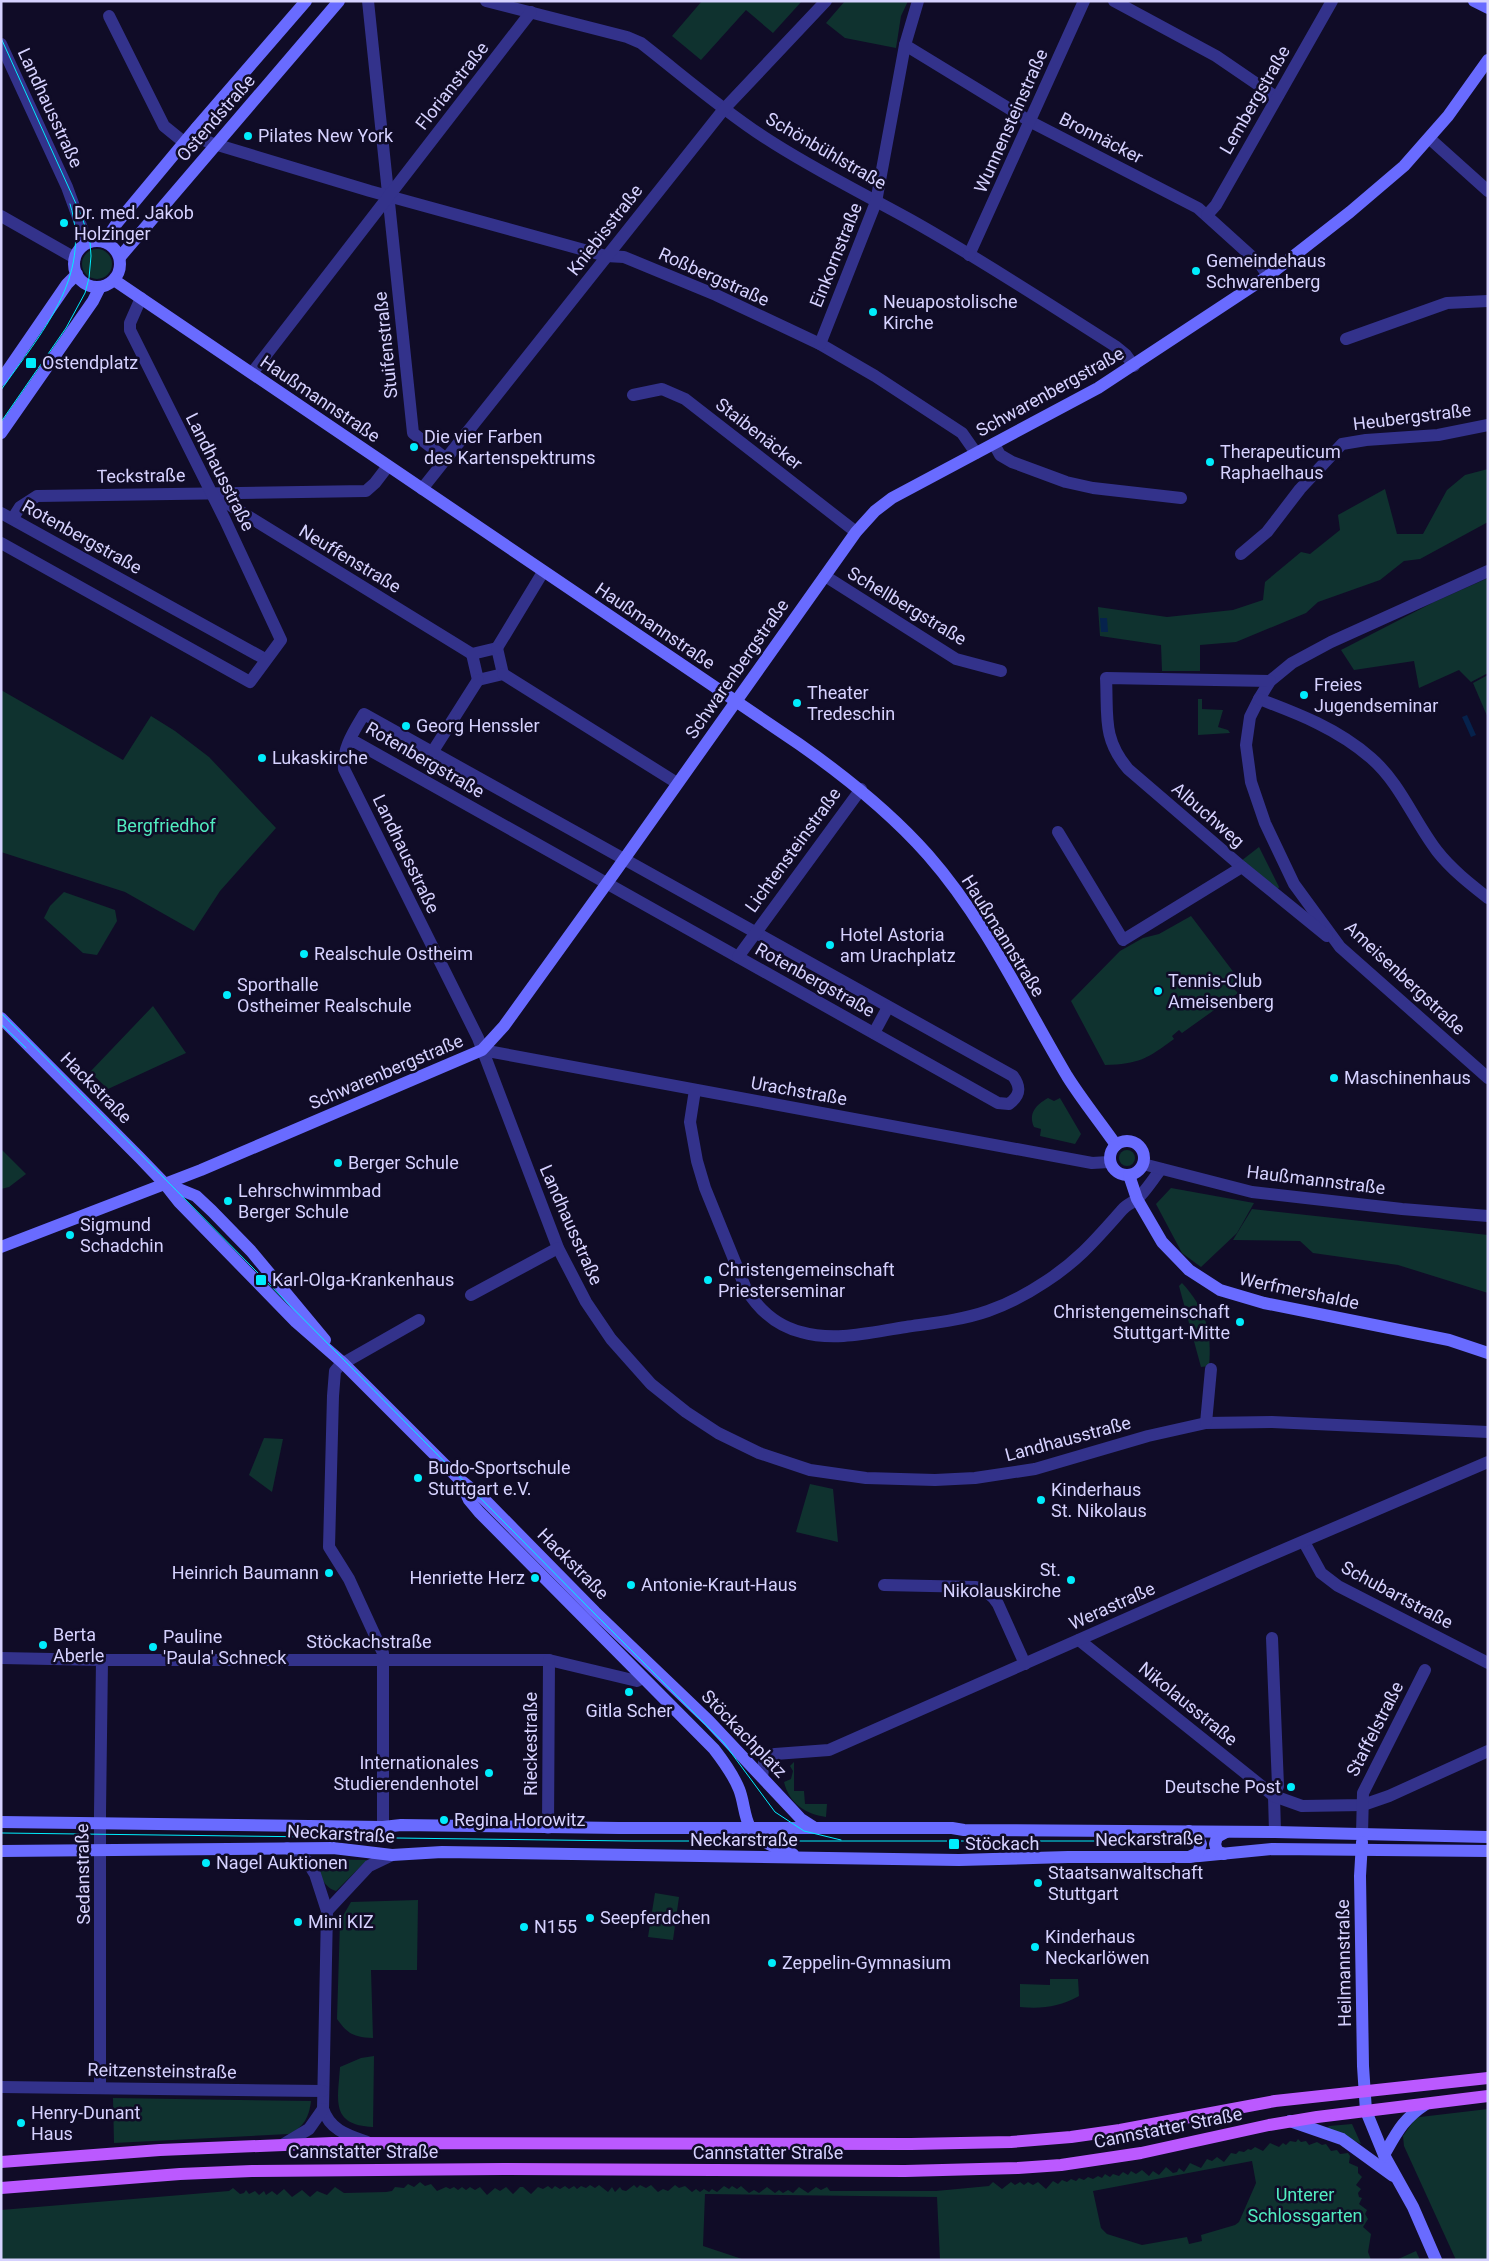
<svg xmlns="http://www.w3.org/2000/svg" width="1489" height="2261" font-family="Roboto,sans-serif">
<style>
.green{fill:#0f322f;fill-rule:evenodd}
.water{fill:#06224c}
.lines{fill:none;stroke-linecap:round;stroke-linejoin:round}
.street{stroke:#33328b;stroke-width:12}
.secondary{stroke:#696bff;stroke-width:12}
.primary{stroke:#bb59ff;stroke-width:12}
.tram{stroke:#00edfd;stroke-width:1}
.poi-dot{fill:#00edfd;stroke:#100c27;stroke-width:2}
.labels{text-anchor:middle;stroke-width:5;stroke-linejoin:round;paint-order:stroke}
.street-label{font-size:18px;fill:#d6d2ff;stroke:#100c27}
.poi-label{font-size:18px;fill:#d6d2ff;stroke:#100c27;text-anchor:start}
.park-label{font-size:18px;fill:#51ecc0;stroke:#100c27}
</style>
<rect width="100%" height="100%" fill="#100c27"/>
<g class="green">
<polygon points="702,1 802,1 773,33 746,10 701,60 672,36"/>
<polygon points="845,1 908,1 901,16 896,48 845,38 826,23"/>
<circle cx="97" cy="264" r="15"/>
<polygon points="1488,469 1488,522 1420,559 1404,561 1380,580 1318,602 1306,613 1236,642 1200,645 1200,671 1162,671 1161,645 1100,636 1098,607 1167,617 1233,610 1263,600 1265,582 1301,552 1310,554 1340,530 1338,515 1385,489 1397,534 1423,534 1447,490 1465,475"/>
<polygon points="1488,578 1488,673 1471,682 1459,670 1419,688 1414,661 1354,670 1341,650 1434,602"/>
<polygon points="1488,675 1488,718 1473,683"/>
<polygon points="1,690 123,760 151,716 175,731 209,757 276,828 220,891 194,931 125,892 1,852"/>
<polygon points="1198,699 1202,699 1202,709 1223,710 1218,727 1228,730 1230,733 1198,735"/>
<polygon points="1259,847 1279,887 1278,889 1241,861"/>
<polygon points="64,892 115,910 117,921 97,955 83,953 44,918 50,906"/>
<path d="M1191 916 1241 982 1233 988 1238 993 1182 1033 1179 1030 1172 1036 1174 1039C1147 1059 1139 1064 1105 1065L1071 1001 1120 951 1143 938 1159 934Z"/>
<polygon points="153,1006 186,1053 108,1089 90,1072"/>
<path d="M1048 1098 1054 1101 1060 1098 1081 1134 1075 1144 1040 1136 1041 1129 1034 1127C1028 1113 1036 1105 1048 1098Z"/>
<polygon points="1,1149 26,1174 9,1187 1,1189"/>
<circle cx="1127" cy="1158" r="8"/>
<polygon points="1171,1188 1254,1203 1237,1233 1201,1267 1182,1253 1156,1204"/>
<polygon points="1252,1209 1488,1235 1488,1293 1398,1265 1313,1253 1300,1241 1233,1240"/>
<path d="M1182 1283C1206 1309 1212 1332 1209 1366L1201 1367 1179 1286Z"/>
<polygon points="264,1438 283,1439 272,1492 249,1475"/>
<polygon points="810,1484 833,1489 838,1542 796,1532"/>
<path d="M794 1762V1791H804L805 1804H827L826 1817C805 1814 789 1803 784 1782L791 1779 793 1771 790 1766Z"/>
<path d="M313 1859 367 1860 336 1891C322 1887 318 1870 313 1859Z"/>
<polygon points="655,1893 679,1897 673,1940 648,1937"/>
<path d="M418 1900 417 1970H371L373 2038C353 2037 348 2034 337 2019L340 1921 351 1902Z"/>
<path d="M1050 1979H1078L1079 1996C1059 2007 1042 2009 1020 2007V1984L1050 1985Z"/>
<path d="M374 2056 373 2127C330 2125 338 2100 340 2067L361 2058Z"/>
<path d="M113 2098 311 2101C309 2117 304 2127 289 2134L114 2143Z"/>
<polygon points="1488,2109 1488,2260 1456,2260 1404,2146 1403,2136 1415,2119 1420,2117"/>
<polygon points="1352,2124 1361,2144 1327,2128 1329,2126"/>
<path d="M1298 2139 1301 2142 1306 2141 1309 2145 1317 2142 1322 2145 1326 2144 1331 2151 1337 2150 1340 2154 1348 2153 1350 2156 1349 2163 1358 2167V2173L1362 2177 1356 2185 1361 2189 1358 2193 1359 2197 1362 2198 1359 2204 1367 2210 1365 2214 1368 2219 1363 2227 1371 2234 1368 2252 1371 2260H940L937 2197 705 2194 703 2246 745 2260H1V2210L229 2191 233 2188 240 2194 244 2193 246 2190 249 2194 255 2191 259 2195 264 2191 266 2195 272 2191 277 2195 284 2189 292 2197 302 2190 310 2197 317 2191 327 2195 335 2187 344 2193 386 2192 392 2191 395 2187 404 2188 408 2184 414 2187 420 2182 425 2186 431 2184 437 2191 446 2187 450 2189 454 2187 458 2190 462 2187 466 2190 470 2187 475 2190 480 2187 487 2195 495 2188 500 2191 506 2187 513 2194 520 2187H523L531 2194 538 2187 543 2189 548 2186 552 2189 555 2186 560 2189 565 2186 569 2189 574 2186 577 2189 581 2186 586 2188 590 2185 595 2188 599 2185 608 2192 612 2187 615 2192 620 2187 622 2190 626 2191 634 2185 637 2188 640 2185 646 2188 651 2185 658 2192 663 2189 668 2191 675 2185 679 2188 685 2186 692 2192 696 2189 700 2192 704 2189 709 2192 712 2189 717 2192 724 2186 729 2189 732 2186 737 2189 741 2186 749 2193 754 2190 759 2193 767 2187 775 2193 779 2190 783 2193 788 2190 793 2193 799 2187 808 2193 816 2187 821 2190 827 2187 830 2191H936L989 2186 993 2182 1002 2189 1011 2182 1015 2185 1020 2182 1024 2185 1028 2182 1033 2185 1038 2182 1046 2189 1053 2181 1058 2184 1062 2180 1067 2182 1071 2179 1076 2181 1079 2178 1084 2180 1088 2177 1093 2179 1098 2176 1102 2178 1105 2174 1110 2177 1113 2174 1119 2176 1123 2172 1128 2175 1131 2171 1136 2174 1142 2170 1149 2176 1153 2171 1159 2175 1166 2167 1173 2173 1177 2172 1179 2168 1184 2172 1190 2163 1201 2168 1207 2159 1212 2161 1217 2157 1224 2162 1231 2153 1236 2154 1239 2151 1244 2152 1248 2149 1251 2150 1255 2147 1263 2151 1270 2143 1279 2147 1283 2143 1286 2145 1290 2141 1296 2142ZM1252 2161 1256 2183 1239 2222 1235 2225 1201 2235 1202 2241 1189 2244 1187 2237 1142 2245 1107 2234 1101 2228 1093 2191Z"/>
<polygon points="1416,2251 1420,2260 1396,2260"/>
</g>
<g class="water">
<polygon points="1100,618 1107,618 1108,632 1101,632"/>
<polygon points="1467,715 1476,735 1471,737 1462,717"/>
</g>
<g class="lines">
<g class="street">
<polyline points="368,1 413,433 445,458"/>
<path d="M486 1 627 37 641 43C682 75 721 109 764 137 811 168 860 192 909 219 979 258 1047 303 1115 346L1126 355 1134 366"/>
<polyline points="1114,1 1216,56 1276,97"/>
<polyline points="109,16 164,126 185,143"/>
<polyline points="1,44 67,187 87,242"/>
<polyline points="905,45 1031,122 1198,208 1260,264 1268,276"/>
<path d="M197 127C199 136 202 140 211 143L370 191 606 256 624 257 716 295 820 344 875 376 962 433 976 453"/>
<polyline points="1429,138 1488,191"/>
<polyline points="1207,215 1216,205 1332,1"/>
<polyline points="1,216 75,258"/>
<polyline points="969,255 1084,1"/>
<polyline points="1346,339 1447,303 1488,301"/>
<polyline points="820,344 876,202 905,45 918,1"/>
<polyline points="252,373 531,12"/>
<polyline points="633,395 662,389 685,399 856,532"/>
<polyline points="994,444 1000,455 1012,462 1066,482 1093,488 1181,498"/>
<polyline points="422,489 724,109 826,1"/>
<polyline points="212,494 472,654"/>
<polyline points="1,513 265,659"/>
<polyline points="13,518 20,507 37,496 366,491 375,483 388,466"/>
<polyline points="1,543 250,682 281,640 225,520 130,330 130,323 141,298"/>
<polyline points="1241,554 1267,532 1300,489 1342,444 1366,440 1438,435 1488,425"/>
<polyline points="1488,571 1331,642 1292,663 1270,681 1259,699 1250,717 1246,745 1251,782 1265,823 1294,884 1340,947 1488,1078"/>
<polyline points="825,576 956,659 1001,671"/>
<polygon points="497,648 503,674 478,680 472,654"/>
<polyline points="497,648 543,572"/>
<polyline points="503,674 677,783"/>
<path d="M1270 681 1106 678C1108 716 1102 738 1128 769L1242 867 1327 936"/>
<path d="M1259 699C1299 714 1338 729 1371 758 1400 783 1414 821 1437 851 1451 869 1470 884 1488 898"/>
<path d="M350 739 998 1103 1009 1104C1021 1095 1021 1087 1013 1076L364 714C354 731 342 748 344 769L478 1038 558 1248 586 1302 611 1339 651 1384 686 1412 718 1433 759 1453 810 1470 866 1478 935 1480 975 1478 1035 1469 1148 1436 1206 1423 1272 1422 1488 1432"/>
<polyline points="433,751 478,680"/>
<polyline points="1058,832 1123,940 1242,867"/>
<polyline points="738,957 861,789"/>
<polyline points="874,1033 888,1007"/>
<polyline points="482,1050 1092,1163 1109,1162"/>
<path d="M695 1090 690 1122 697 1161 705 1188 746 1289C759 1310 777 1326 801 1332 835 1342 872 1332 906 1327 933 1323 962 1320 988 1311 1008 1304 1027 1294 1045 1282 1078 1261 1097 1238 1122 1210 1126 1205 1132 1203 1137 1199 1146 1191 1153 1179 1161 1169"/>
<polyline points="1143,1164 1252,1192 1402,1209 1488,1216"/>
<polyline points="471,1295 558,1248"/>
<polyline points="1206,1423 1211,1369"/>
<polyline points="1304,1542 1321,1573 1338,1586 1488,1663"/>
<path d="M884 1585 976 1587C985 1591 993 1595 998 1604L1025 1664"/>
<polyline points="1272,1638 1278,1786 1274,1796 1275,1832"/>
<polyline points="1079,1640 1274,1796 1302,1806 1363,1805 1389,1796 1488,1751"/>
<polyline points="1,1658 102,1660 549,1660 637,1681 643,1678"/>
<polyline points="762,1777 764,1762 775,1754 829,1750 1255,1562 1488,1462"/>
<polyline points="383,1827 383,1653 349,1579 329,1547 333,1396 335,1371 340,1365 419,1320"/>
<polyline points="548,1828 549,1660"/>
<polyline points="1362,1834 1363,1793 1425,1670"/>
<path d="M287 1848 307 1861 315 1874 327 1911 323 2109C330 2130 347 2135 367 2142"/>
<polyline points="327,1911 369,1866 392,1855"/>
<polyline points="1,2087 323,2091"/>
<polyline points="100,2088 100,1813 102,1660"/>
<polyline points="284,2144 309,2129 323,2109"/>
</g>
<g class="secondary">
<polyline points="1474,1 1488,8"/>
<circle cx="97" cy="264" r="23"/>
<polyline points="105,241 117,223 197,127 306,1"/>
<polyline points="120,257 339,1"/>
<path d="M114 280 799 744C846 777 890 812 928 855 986 921 1023 1002 1067 1076 1082 1100 1100 1122 1116 1145"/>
<polyline points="1,380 67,284 77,274"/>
<polyline points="1,433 93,301 100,287"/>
<polyline points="1,1018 140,1158 164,1183 179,1202 296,1322 343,1363 459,1479 484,1499 595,1612 709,1721 801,1819 815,1828"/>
<circle cx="1127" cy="1158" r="17"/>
<polyline points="1129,1175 1137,1199 1162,1242 1189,1270 1220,1290 1264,1303 1449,1340 1488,1353"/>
<polyline points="164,1183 196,1196 212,1211 251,1251 325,1340"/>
<polyline points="1,1247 201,1170 482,1050 504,1026 615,872 856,532 875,511 892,498 1098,388 1268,276 1350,212 1404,166 1448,116 1488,60"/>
<path d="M460 1480 469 1500 479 1512 714 1749C724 1762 733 1774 739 1789 744 1801 744 1817 750 1827 759 1843 777 1848 793 1854"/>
<polyline points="1,1822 383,1827 401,1825 619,1828 952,1828 964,1830 1275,1832 1488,1837"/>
<polyline points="1362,1842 1360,1876 1363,2066 1366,2111 1384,2155 1413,2207 1436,2260"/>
<polyline points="1,1851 333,1848 392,1855 442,1852 959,1860 1068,1857 1189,1857 1272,1849 1488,1851"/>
<polyline points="1224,1854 1217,1851 1215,1844 1217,1837 1226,1832"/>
<polyline points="1189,1857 1198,1853 1201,1844 1198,1837 1189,1831"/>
<polyline points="1290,2121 1342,2139 1393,2176"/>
<path d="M1384 2155C1397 2132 1403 2119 1426 2104"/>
</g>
<g class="primary">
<polyline points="1,2162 160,2150 332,2143 911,2144 1011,2142 1071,2137 1120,2130 1275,2101 1488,2078"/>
<polyline points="1,2188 180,2174 252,2171 503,2169 905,2171 1018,2168 1061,2165 1141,2153 1269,2125 1317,2117 1488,2096"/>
</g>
<g class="tram">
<polyline points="1,38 82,217 90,242 91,256 89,278 85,293 66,328 1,422"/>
<path d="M1 390C40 334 93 277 70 204"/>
<polyline points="1,1013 593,1612 724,1743 775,1812 804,1831 841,1840"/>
<polyline points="1,1024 26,1048"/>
<polyline points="1,1833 631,1841 1187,1841"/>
</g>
</g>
<g class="poi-dot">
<circle cx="248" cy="136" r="5"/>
<circle cx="64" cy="223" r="5"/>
<circle cx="1196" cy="271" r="5"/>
<circle cx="873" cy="312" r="5"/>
<rect x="25" y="357" width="12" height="12" rx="2.5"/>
<circle cx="414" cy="447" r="5"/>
<circle cx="1210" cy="462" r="5"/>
<circle cx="1304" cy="695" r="5"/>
<circle cx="797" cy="703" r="5"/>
<circle cx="406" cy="726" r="5"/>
<circle cx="262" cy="758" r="5"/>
<circle cx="830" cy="945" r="5"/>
<circle cx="304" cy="954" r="5"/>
<circle cx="1158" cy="991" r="5"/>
<circle cx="227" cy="995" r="5"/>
<circle cx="1334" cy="1078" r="5"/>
<circle cx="338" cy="1163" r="5"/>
<circle cx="228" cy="1201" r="5"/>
<circle cx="70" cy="1235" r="5"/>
<rect x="255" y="1274" width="12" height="12" rx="2.5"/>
<circle cx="708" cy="1280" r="5"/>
<circle cx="1240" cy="1322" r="5"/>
<circle cx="418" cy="1478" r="5"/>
<circle cx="1041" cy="1500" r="5"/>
<circle cx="329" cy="1573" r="5"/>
<circle cx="535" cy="1578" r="5"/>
<circle cx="1071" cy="1580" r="5"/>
<circle cx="631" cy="1585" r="5"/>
<circle cx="43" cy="1645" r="5"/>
<circle cx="153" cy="1647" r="5"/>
<circle cx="629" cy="1692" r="5"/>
<circle cx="489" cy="1773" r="5"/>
<circle cx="1291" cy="1787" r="5"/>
<circle cx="444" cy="1820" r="5"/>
<rect x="948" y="1838" width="12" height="12" rx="2.5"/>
<circle cx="206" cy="1863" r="5"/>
<circle cx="1038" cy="1883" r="5"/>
<circle cx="590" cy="1918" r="5"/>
<circle cx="298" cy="1922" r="5"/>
<circle cx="524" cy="1927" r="5"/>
<circle cx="1035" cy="1947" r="5"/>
<circle cx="772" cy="1963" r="5"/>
<circle cx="21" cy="2123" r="5"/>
</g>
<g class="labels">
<g class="street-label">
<text transform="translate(452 86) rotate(-52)" y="6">Florianstraße</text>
<text transform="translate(1255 100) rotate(-60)" y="6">Lembergstraße</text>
<text transform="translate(50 108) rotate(65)" y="6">Landhausstraße</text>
<text transform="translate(216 118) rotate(-49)" y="6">Ostendstraße</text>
<text transform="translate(1011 121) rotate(-66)" y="6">Wunnensteinstraße</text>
<text transform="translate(1101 138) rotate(27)" y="6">Bronnäcker</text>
<text transform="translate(826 151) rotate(30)" y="6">Schönbühlstraße</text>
<text transform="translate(605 230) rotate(-52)" y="6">Kniebisstraße</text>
<text transform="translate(836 255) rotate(-68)" y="6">Einkornstraße</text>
<text transform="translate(714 277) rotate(24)" y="6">Roßbergstraße</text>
<text transform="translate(386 345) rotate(-96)" y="6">Stuifenstraße</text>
<text transform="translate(1050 392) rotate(-29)" y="6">Schwarenbergstraße</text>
<text transform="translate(320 399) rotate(34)" y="6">Haußmannstraße</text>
<text transform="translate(1412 417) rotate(-7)" y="6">Heubergstraße</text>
<text transform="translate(759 434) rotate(38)" y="6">Staibenäcker</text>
<text transform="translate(220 472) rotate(63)" y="6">Landhausstraße</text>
<text transform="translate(141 476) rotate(-1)" y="6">Teckstraße</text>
<text transform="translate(82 537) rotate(29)" y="6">Rotenbergstraße</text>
<text transform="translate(350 559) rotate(31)" y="6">Neuffenstraße</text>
<text transform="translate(907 606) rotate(31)" y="6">Schellbergstraße</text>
<text transform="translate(655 626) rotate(34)" y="6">Haußmannstraße</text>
<text transform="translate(737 669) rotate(-55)" y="6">Schwarenbergstraße</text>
<text transform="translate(425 760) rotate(30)" y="6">Rotenbergstraße</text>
<text transform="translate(1208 815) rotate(41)" y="6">Albuchweg</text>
<text transform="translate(793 850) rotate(-54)" y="6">Lichtensteinstraße</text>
<text transform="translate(406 854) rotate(64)" y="6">Landhausstraße</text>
<text transform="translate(1003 936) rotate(58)" y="6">Haußmannstraße</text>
<text transform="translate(1405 978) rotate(43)" y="6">Ameisenbergstraße</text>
<text transform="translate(815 980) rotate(29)" y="6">Rotenbergstraße</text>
<text transform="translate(386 1072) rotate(-23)" y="6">Schwarenbergstraße</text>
<text transform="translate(96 1088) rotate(45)" y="6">Hackstraße</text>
<text transform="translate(799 1091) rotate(10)" y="6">Urachstraße</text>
<text transform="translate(1316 1180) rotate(7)" y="6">Haußmannstraße</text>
<text transform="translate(571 1225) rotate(66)" y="6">Landhausstraße</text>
<text transform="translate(1299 1291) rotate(12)" y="6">Werfmershalde</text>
<text transform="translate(1068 1439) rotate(-15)" y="6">Landhausstraße</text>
<text transform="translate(573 1564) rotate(45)" y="6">Hackstraße</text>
<text transform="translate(1397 1595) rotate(28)" y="6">Schubartstraße</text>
<text transform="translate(1112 1606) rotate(-24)" y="6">Werastraße</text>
<text x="369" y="1648">Stöckachstraße</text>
<text transform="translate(1188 1704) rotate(39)" y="6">Nikolausstraße</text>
<text transform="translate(1375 1729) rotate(-63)" y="6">Staffelstraße</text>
<text transform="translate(744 1734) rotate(46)" y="6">Stöckachplatz</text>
<text transform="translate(531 1744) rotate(-90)" y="6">Rieckestraße</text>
<text transform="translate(341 1834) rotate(3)" y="6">Neckarstraße</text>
<text transform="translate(1149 1839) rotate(-1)" y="6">Neckarstraße</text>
<text x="744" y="1846">Neckarstraße</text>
<text transform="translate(83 1874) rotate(-91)" y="6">Sedanstraße</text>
<text transform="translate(1344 1963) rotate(-91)" y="6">Heilmannstraße</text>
<text transform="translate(162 2071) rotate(1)" y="6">Reitzensteinstraße</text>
<text transform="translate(1168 2128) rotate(-11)" y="6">Cannstatter Straße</text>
<text x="363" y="2158">Cannstatter Straße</text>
<text x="768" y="2159">Cannstatter Straße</text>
</g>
<g class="poi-label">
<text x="258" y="142">Pilates New York</text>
<text x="74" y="219">Dr. med. Jakob<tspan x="74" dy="21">Holzinger</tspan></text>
<text x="1206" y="267">Gemeindehaus<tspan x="1206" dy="21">Schwarenberg</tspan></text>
<text x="883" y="308">Neuapostolische<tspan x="883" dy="21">Kirche</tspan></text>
<text x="42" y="369">Ostendplatz</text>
<text x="424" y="443">Die vier Farben<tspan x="424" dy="21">des Kartenspektrums</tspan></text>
<text x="1220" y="458">Therapeuticum<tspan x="1220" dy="21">Raphaelhaus</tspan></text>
<text x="1314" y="691">Freies<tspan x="1314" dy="21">Jugendseminar</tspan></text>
<text x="807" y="699">Theater<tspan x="807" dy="21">Tredeschin</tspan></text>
<text x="416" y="732">Georg Henssler</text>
<text x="272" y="764">Lukaskirche</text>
<text x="840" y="941">Hotel Astoria<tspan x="840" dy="21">am Urachplatz</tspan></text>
<text x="314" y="960">Realschule Ostheim</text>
<text x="1168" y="987">Tennis-Club<tspan x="1168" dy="21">Ameisenberg</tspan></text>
<text x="237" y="991">Sporthalle<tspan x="237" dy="21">Ostheimer Realschule</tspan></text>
<text x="1344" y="1084">Maschinenhaus</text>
<text x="348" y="1169">Berger Schule</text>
<text x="238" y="1197">Lehrschwimmbad<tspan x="238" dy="21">Berger Schule</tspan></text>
<text x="80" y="1231">Sigmund<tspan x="80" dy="21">Schadchin</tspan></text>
<text x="718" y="1276">Christengemeinschaft<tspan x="718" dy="21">Priesterseminar</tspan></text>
<text x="272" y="1286">Karl-Olga-Krankenhaus</text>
<text x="1230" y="1318" text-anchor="end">Christengemeinschaft<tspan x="1230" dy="21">Stuttgart-Mitte</tspan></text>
<text x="428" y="1474">Budo-Sportschule<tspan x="428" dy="21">Stuttgart e.V.</tspan></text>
<text x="1051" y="1496">Kinderhaus<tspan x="1051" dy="21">St. Nikolaus</tspan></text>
<text x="1061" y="1576" text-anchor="end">St.<tspan x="1061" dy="21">Nikolauskirche</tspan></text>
<text x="319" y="1579" text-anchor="end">Heinrich Baumann</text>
<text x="525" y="1584" text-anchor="end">Henriette Herz</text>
<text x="641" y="1591">Antonie-Kraut-Haus</text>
<text x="53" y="1641">Berta<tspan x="53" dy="21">Aberle</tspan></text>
<text x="163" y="1643">Pauline<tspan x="163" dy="21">'Paula' Schneck</tspan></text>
<text x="629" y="1717" text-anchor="middle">Gitla Scher</text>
<text x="479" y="1769" text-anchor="end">Internationales<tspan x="479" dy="21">Studierendenhotel</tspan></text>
<text x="1281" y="1793" text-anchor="end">Deutsche Post</text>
<text x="454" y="1826">Regina Horowitz</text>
<text x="965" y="1850">Stöckach</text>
<text x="216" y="1869">Nagel Auktionen</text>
<text x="1048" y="1879">Staatsanwaltschaft<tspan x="1048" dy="21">Stuttgart</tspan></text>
<text x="600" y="1924">Seepferdchen</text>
<text x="308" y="1928">Mini KIZ</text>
<text x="534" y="1933">N155</text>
<text x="1045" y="1943">Kinderhaus<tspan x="1045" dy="21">Neckarlöwen</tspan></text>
<text x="782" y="1969">Zeppelin-Gymnasium</text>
<text x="31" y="2119">Henry-Dunant<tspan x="31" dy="21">Haus</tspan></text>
</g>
<g class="park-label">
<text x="166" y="832">Bergfriedhof</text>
<text x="1305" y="2201">Unterer<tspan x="1305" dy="21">Schlossgarten</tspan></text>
</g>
</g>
<rect width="1489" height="2261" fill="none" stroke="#d6d2ff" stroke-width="5"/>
</svg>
